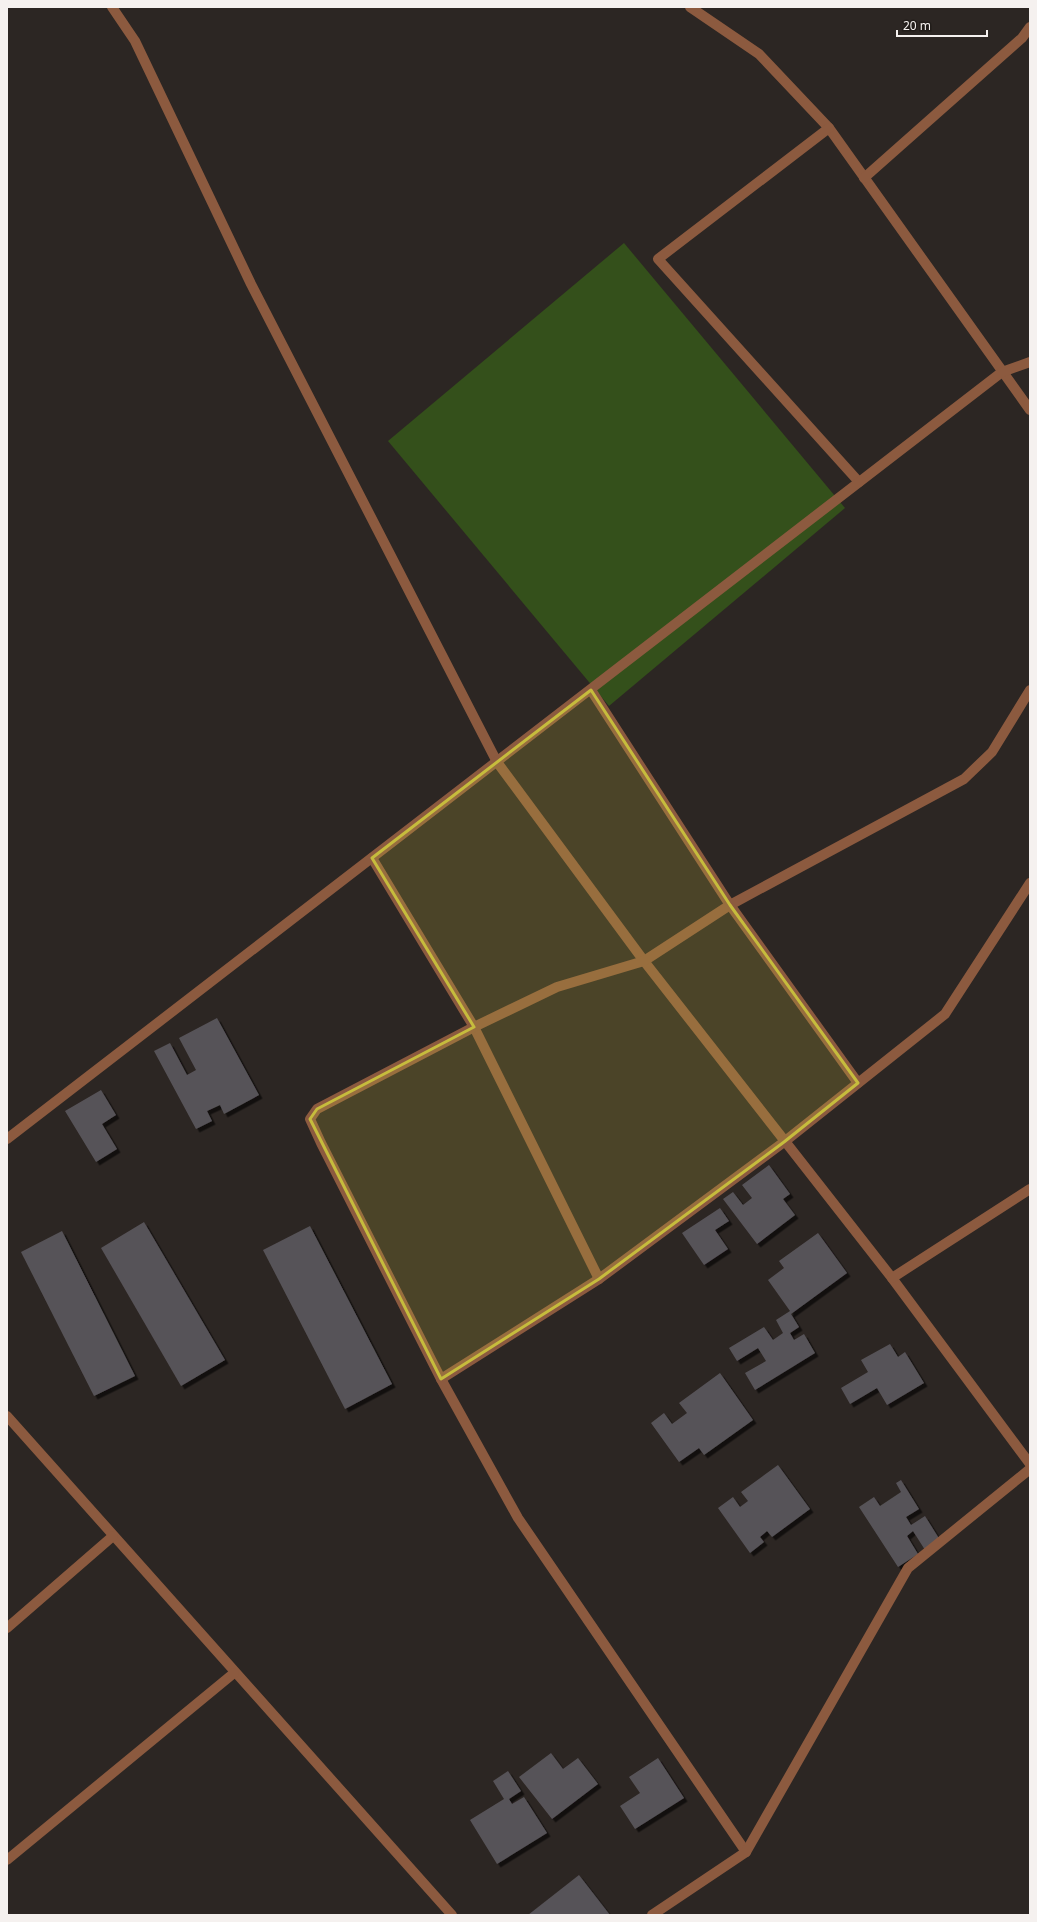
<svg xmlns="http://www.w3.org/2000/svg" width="1037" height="1922" font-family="'Noto Sans',sans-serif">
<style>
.green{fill:#34501b}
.building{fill:#575358;filter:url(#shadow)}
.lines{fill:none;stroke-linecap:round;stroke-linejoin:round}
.street{stroke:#8c5a3f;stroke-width:10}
.marked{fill:#c6bc3d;fill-opacity:0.2;stroke:#c6bc3d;stroke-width:3;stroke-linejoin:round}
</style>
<defs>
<filter id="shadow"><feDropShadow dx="3.5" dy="3.5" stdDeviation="0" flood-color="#0009"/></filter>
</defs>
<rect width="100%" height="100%" fill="#2c2623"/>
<polygon class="green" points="624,243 845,508 609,706 388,441"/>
<g class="building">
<polygon points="217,1018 259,1095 224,1114 220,1105 207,1111 212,1121 196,1129 154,1051 170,1043 187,1075 196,1070 179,1038"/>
<polygon points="101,1090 116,1115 102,1124 117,1149 96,1162 65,1111"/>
<polygon points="769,1165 790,1194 783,1199 795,1215 757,1244 723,1199 733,1192 743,1205 752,1198 742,1185"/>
<polygon points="720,1208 729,1221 715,1230 728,1249 704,1265 682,1233"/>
<polygon points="144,1222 225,1360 181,1386 101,1248"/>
<polygon points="310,1226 392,1384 345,1409 263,1250"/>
<polygon points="62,1231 135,1376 94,1396 21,1252"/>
<polygon points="818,1233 847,1273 791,1314 799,1327 790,1333 794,1340 804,1334 815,1353 755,1390 745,1373 766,1361 758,1348 737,1361 729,1348 764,1327 773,1340 783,1333 776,1320 790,1311 768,1280 784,1268 779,1261"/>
<polygon points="890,1344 898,1357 905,1352 924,1383 887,1405 877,1388 850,1404 841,1388 868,1372 861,1360"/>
<polygon points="720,1373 753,1420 704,1455 699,1448 679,1462 651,1423 664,1413 672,1424 687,1413 679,1403"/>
<polygon points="778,1465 810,1509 772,1537 767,1531 760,1537 764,1542 750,1553 718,1508 733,1497 740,1507 748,1501 741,1492"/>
<polygon points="901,1480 919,1509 906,1517 911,1525 925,1516 940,1540 925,1550 913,1531 907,1536 918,1554 898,1567 859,1507 874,1497 880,1506 901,1492 896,1483"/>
<polygon points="551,1753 563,1769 578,1758 598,1784 552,1819 519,1777"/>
<polygon points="658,1758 684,1798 635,1829 620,1806 640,1793 629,1777"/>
<polygon points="508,1771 521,1791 509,1799 512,1804 524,1797 547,1833 497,1864 470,1820 504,1799 493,1781"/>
<polygon points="579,1875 610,1915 528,1915"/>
</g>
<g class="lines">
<g class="street">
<polyline points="112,7 135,41 251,284 497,762 644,961 892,1278 1030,1464"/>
<polyline points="690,7 759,54 829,128 1030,410"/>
<polyline points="829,128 658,259 859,482"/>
<polyline points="864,178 1022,38 1030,27"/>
<polyline points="591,690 730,905 858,1083"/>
<polyline points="372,858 474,1027 599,1279"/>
<polyline points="7,1139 1002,372 1030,362"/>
<polyline points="892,1278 1030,1189"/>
<polyline points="441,1379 599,1279 784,1142 945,1014 1030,883"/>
<polyline points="7,1416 452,1915"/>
<polyline points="7,1628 113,1536"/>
<polyline points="746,1852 518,1518 441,1379 321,1143 310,1119 317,1109 474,1027 557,987 644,961 730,905 964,779 992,752 1030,690"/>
<polyline points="7,1860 234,1673"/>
<polyline points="652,1915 746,1852 908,1568 1030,1469"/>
</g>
</g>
<path class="marked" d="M591 690 730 905 858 1083 784 1142 599 1279 441 1379 310 1119 317 1109 474 1027 372 858Z"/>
<rect width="1037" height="1922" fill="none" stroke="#f5f1ef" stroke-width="16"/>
<path d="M897 30v6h90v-6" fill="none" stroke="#f5f1ef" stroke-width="2"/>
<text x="903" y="30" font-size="12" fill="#f5f1ef" stroke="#221d1a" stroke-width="3" paint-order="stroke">20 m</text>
</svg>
